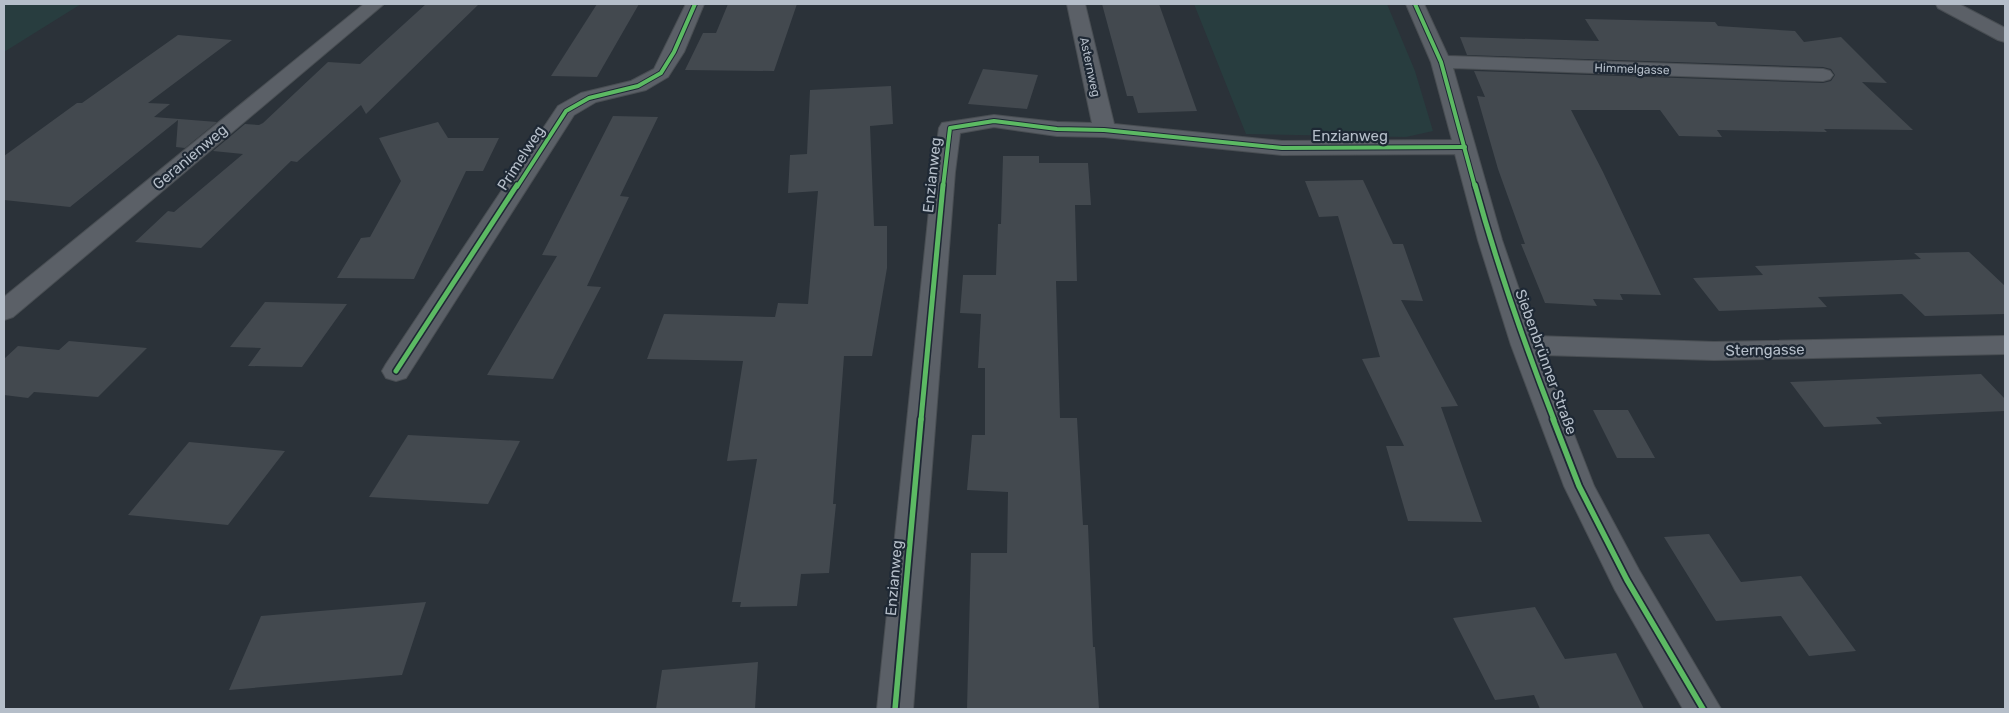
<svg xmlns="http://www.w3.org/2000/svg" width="2009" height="713" font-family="Rubik,sans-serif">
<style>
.green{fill:#283d3f}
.building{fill:#43494f}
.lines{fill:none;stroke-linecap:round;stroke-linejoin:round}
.street-casing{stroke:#494e53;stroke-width:2}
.street{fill:#5b6067;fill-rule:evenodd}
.cycleway-far2-casing{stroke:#1e2834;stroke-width:6}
.cycleway-far1-casing{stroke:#1e2834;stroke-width:8}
.cycleway-casing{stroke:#1e2834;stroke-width:9}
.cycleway-far2{stroke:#5cba63;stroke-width:4}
.cycleway-far1{stroke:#5cba63;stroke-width:5}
.cycleway{stroke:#5cba63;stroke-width:5.5}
.labels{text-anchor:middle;stroke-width:4.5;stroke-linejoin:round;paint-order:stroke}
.far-street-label{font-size:12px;fill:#b5bec9;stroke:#1e2834}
.street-label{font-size:15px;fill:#b5bec9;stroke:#1e2834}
</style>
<rect width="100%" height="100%" fill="#2b3239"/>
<g class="green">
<polygon points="4,4 81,4 4,52"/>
<polygon points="1194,4 1387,4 1415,71 1433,131 1406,137 1246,134"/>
</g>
<g class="building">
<polygon points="426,4 479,4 366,114 361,105 297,162 291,161 201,248 135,242 168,211 174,212 243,154 213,151 245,124 259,125 263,123 328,62 360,64"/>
<polygon points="597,4 639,4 597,77 551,76"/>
<polygon points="728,4 797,4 774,71 685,70 703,33 716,33"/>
<polygon points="1102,4 1159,4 1197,111 1138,113 1133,96 1127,96"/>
<polygon points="1585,19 1715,22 1718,26 1795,31 1804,42 1841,37 1887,83 1862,82 1913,130 1824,129 1827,132 1717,130 1722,137 1679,136 1660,110 1571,110 1603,172 1661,295 1620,294 1623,300 1593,299 1597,306 1545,303 1521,244 1525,244 1498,169 1477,96 1485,97 1474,71 1823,83 1831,81 1835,75 1831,69 1823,67 1467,55 1460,37 1599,41"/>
<polygon points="178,35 232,40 148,103 170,104 154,117 217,122 185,148 176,147 178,120 70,207 4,200 4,156 77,103 82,103"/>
<polygon points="983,69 1038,75 1027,109 968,104"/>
<polygon points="891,86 893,124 870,126 874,226 887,226 887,268 872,356 844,356 833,504 836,504 829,573 801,574 797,606 740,607 741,602 732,602 757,459 727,461 743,361 647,359 664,314 775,317 778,303 808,304 818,191 788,193 790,155 807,154 810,90"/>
<polygon points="613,116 658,117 620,196 629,197 587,286 601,287 553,379 487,375 557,256 542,255"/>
<polygon points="438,122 448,138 499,138 483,171 466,171 414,279 337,278 361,238 370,237 401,181 379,138"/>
<polygon points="1003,156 1039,156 1039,163 1088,163 1091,205 1075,205 1077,281 1056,281 1060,418 1077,418 1083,525 1088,525 1093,647 1095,647 1099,709 967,709 971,553 1007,553 1008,492 967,490 972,435 985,435 985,368 978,368 981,314 960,313 963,275 996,275 998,224 1001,224"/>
<polygon points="1363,180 1393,244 1403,244 1423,301 1401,300 1458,406 1441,407 1482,522 1408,521 1386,446 1404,446 1362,359 1380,357 1338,216 1319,217 1305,181"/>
<polygon points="1969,252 2005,286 2005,314 1925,316 1902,294 1818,297 1827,307 1719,311 1693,278 1763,275 1755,266 1921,259 1914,253"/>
<polygon points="265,302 347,304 302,367 248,366 261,348 230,347"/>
<polygon points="69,341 147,348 98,397 34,392 28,398 4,395 4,359 18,346 59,350"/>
<polygon points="1981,374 2005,399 2005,411 1876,417 1882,424 1824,427 1790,382"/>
<polygon points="1593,410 1628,410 1655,458 1617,458"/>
<polygon points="408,435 520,441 488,504 369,497"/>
<polygon points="189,442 285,451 228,525 128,515"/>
<polygon points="1709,534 1741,582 1801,576 1856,651 1809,656 1781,616 1716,621 1664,537"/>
<polygon points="426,602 402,675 229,690 261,616"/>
<polygon points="1535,607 1565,659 1616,653 1644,709 1540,709 1534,695 1495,700 1453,618"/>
<polygon points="758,662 755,709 656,709 662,670"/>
</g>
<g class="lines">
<defs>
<g id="street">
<polygon points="364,4 384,4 13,317 4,320 4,297"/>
<polygon points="686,4 704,4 684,52 668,77 646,90 596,102 574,115 406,378 396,381 386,378 382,371 386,364 558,106 581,93 631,81 654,69"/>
<polygon points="1067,4 1085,4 1114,124 1282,141 1452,140 1431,62 1406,4 1424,4 1448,56 1823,69 1830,71 1833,75 1830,79 1823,81 1453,68 1502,240 1535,336 1714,342 2005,336 2005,354 1714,360 1543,355 1594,486 1639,570 1721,709 1683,709 1615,590 1564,486 1511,345 1478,240 1455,154 1282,155 1104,137 1057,136 994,127 960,133 955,172 913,709 877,709 933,172 939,128 942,123 994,115 1057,122 1092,123"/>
<polygon points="1936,4 1959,4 2005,28 2005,42 1998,40 1938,8"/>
</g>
</defs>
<use href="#street" class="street-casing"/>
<use href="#street" class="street"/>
<defs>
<g id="cycleway-far2">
<polyline points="1415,4 1441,62 1475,187"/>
<polyline points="517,187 566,111 589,98 638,86 661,73 674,52 695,4"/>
<polyline points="943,187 950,128 994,121 1057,129 1104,130 1282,148 1465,147"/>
</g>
<g id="cycleway-far1">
<path d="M1475 185C1497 265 1524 343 1554 420"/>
<polyline points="396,371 517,185"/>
<polyline points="921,420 943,185"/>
</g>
<g id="cycleway">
<polyline points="1553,419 1579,486 1627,580 1703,709"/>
<polyline points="895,709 921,419"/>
</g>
</defs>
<use href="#cycleway-far2" class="cycleway-far2-casing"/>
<use href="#cycleway-far1" class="cycleway-far1-casing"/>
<use href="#cycleway" class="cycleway-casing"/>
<use href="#cycleway-far2" class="cycleway-far2"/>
<use href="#cycleway-far1" class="cycleway-far1"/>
<use href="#cycleway" class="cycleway"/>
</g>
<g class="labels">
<g class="far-street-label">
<text transform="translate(1090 67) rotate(78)" y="4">Asternweg</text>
<text transform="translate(1632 69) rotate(2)" y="4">Himmelgasse</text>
</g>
<g class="street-label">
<text x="1350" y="141">Enzianweg</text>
<text transform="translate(190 157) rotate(-40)" y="5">Geranienweg</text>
<text transform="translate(521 158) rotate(-57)" y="5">Primelweg</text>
<text transform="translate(932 175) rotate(-84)" y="5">Enzianweg</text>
<text transform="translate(1765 350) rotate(-1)" y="5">Sterngasse</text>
<text transform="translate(1546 362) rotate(70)" y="5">Siebenbrünner Straße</text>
<text transform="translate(894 578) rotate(-85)" y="5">Enzianweg</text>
</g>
</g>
<rect width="2009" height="713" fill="none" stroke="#b5bec9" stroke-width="10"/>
</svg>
